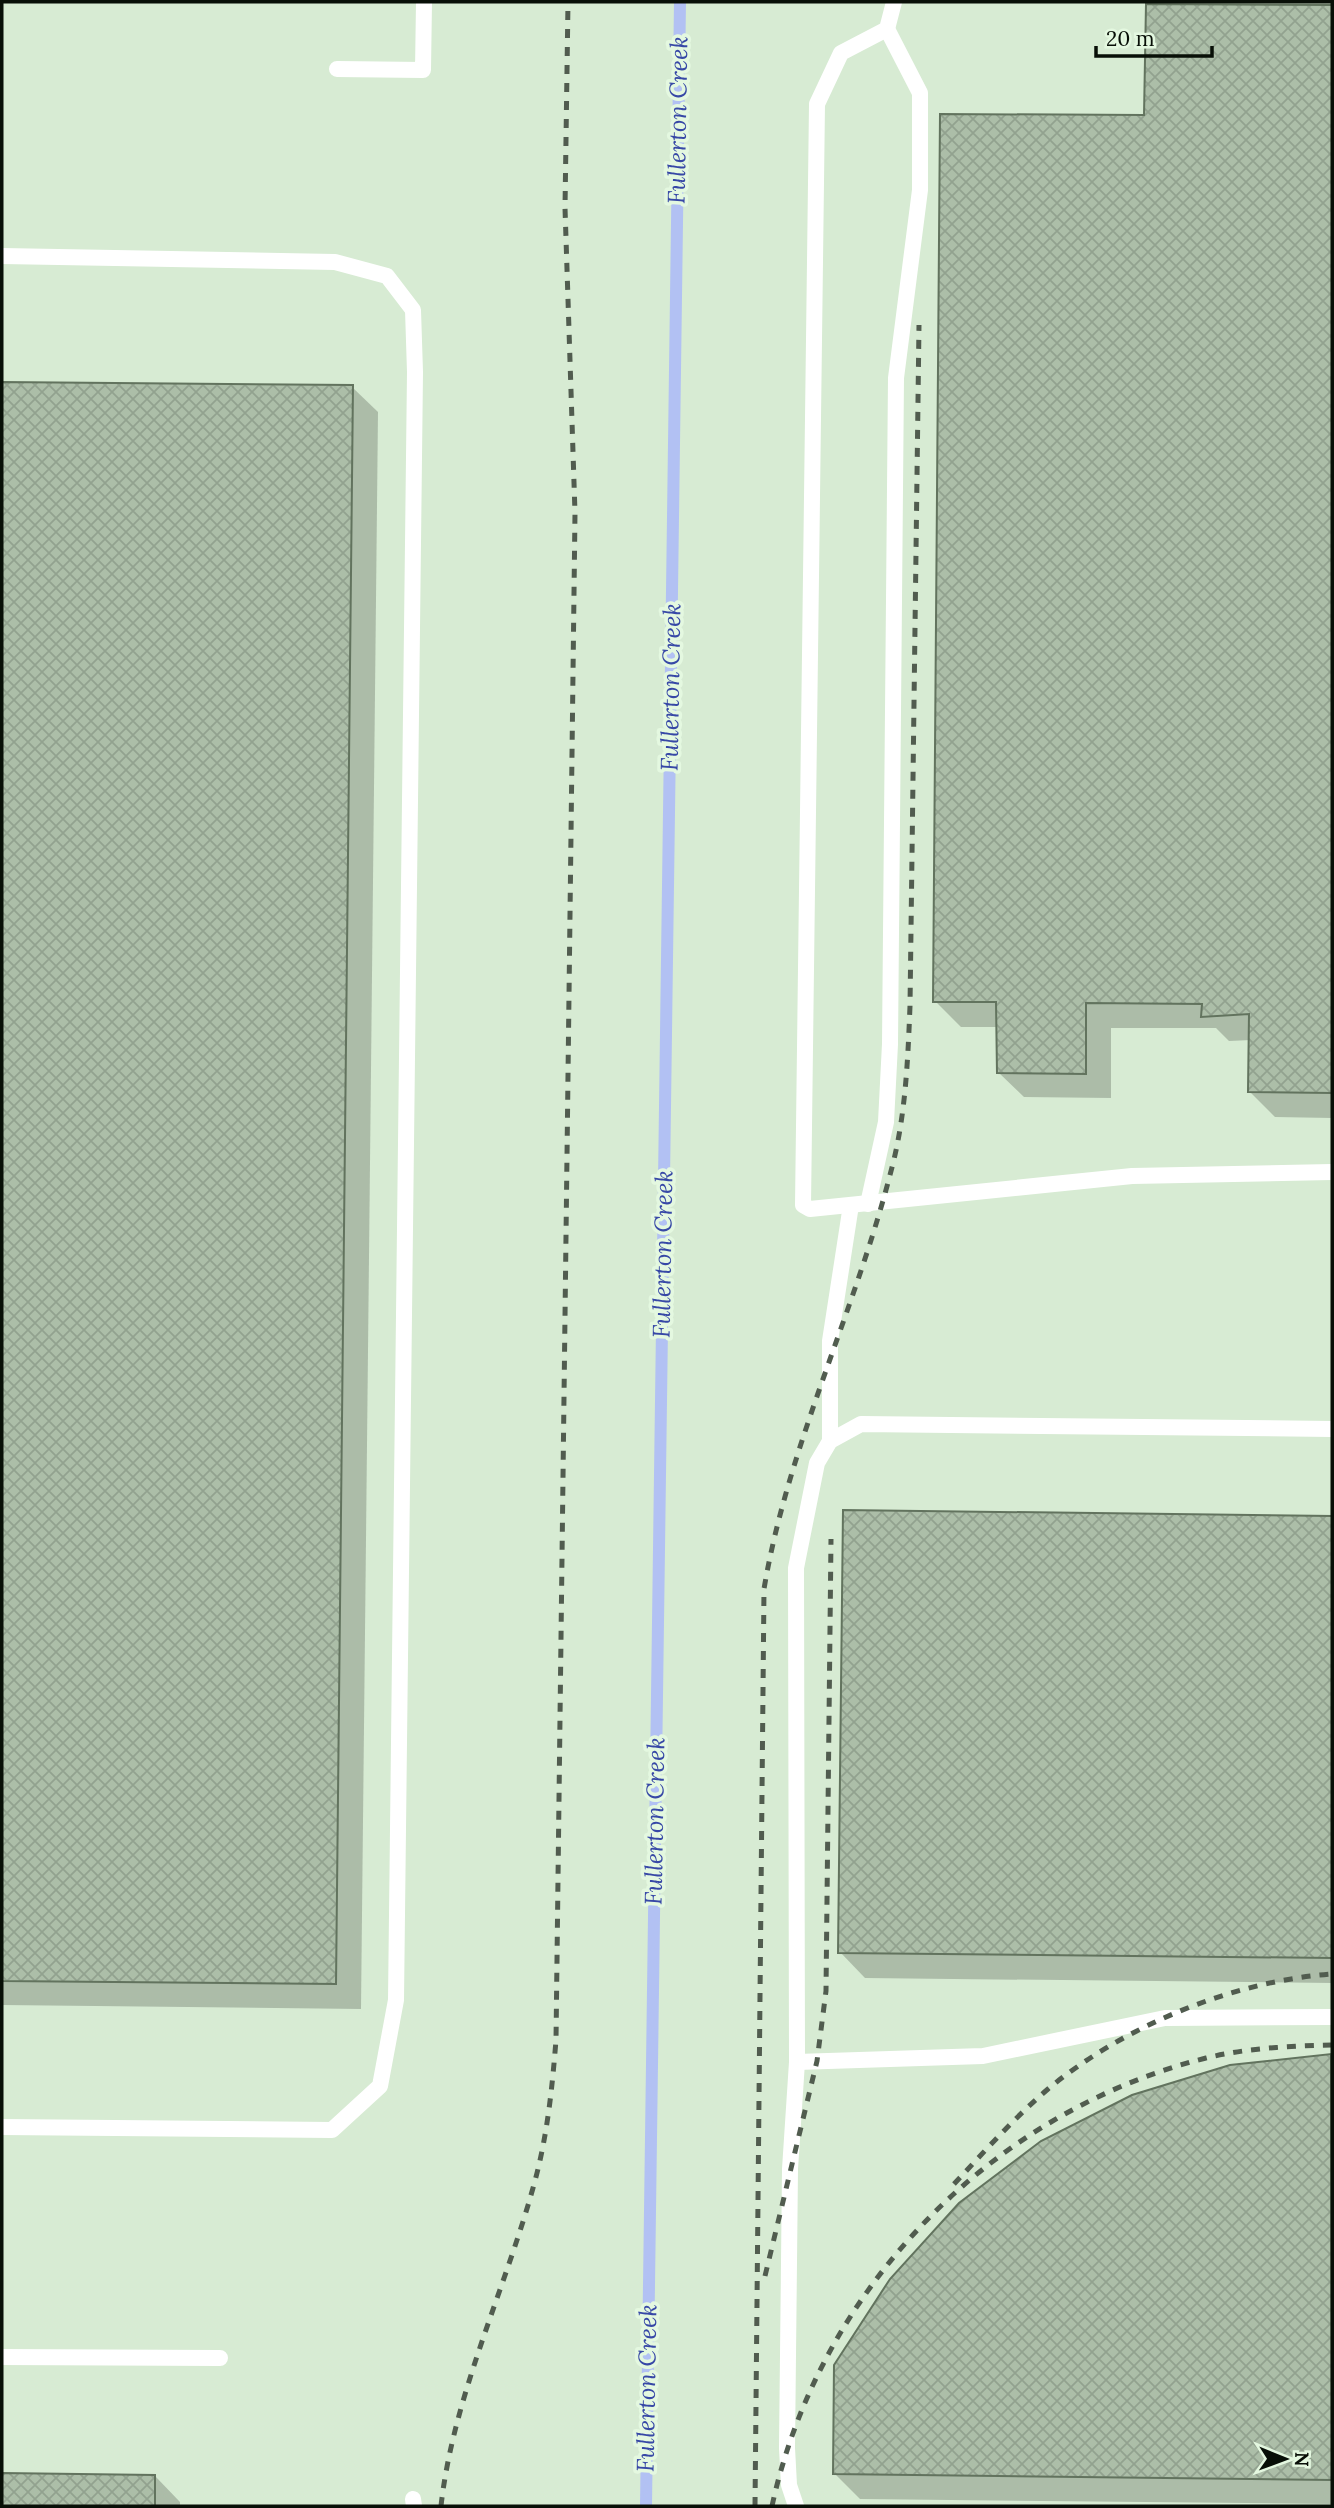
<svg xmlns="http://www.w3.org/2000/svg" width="1334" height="2508" font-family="Lora,serif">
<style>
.shadow{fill:#0003}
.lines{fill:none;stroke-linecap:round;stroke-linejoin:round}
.stream{stroke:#b2c1f3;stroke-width:12}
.building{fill:url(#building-cross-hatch);stroke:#62735e;stroke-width:2}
.lane{stroke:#fff;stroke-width:16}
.rail{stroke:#515c4f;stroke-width:5;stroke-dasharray:9 9;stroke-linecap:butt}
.labels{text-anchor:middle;stroke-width:7;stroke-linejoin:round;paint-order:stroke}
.water-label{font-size:24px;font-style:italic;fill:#3748a6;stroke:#e4f8e0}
</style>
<defs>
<pattern id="building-cross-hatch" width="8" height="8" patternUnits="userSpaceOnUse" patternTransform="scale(1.75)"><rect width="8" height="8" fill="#acbea8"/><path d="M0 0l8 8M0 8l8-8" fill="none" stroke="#92a28f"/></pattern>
</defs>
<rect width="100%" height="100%" fill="#d7ebd3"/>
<g class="shadow">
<polygon points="1332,5 1332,1118 1275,1117 1250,1092 1251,1040 1229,1041 1216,1028 1111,1028 1111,1098 1024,1097 998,1072 998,1027 961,1027 935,1001 1146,117 1147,6"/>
<polygon points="2,383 352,387 378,412 361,2009 2,2005"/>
<polygon points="845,1512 1332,1517 1332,1983 865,1978 840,1952"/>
<polygon points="1332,2056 1332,2504 860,2499 835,2474 1230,2067"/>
<polygon points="2,2474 155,2476 180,2502 180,2506 2,2506"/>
</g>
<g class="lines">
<polyline class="stream" points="646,2506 680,2"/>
</g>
<g class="building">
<polygon points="1146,4 1332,5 1332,1093 1248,1092 1249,1014 1201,1017 1202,1004 1086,1003 1086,1074 997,1073 996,1002 933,1002 940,114 1144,115"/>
<polygon points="2,382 353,385 336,1984 2,1981"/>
<polygon points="843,1510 1332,1516 1332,1958 838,1953"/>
<polygon points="1331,2054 1332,2480 833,2474 834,2365 890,2279 959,2203 1041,2141 1132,2095 1230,2065"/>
<polygon points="2,2473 155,2475 155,2506 2,2506"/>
</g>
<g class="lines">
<g class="lane">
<polyline points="894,2 887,29 841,53 817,104 803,1205 810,1209 1132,1176 1332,1172"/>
<polyline points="337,69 423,70 424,2"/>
<polyline points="2,256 335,262 387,276 413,310 415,372 396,2000 380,2086 332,2130 2,2127"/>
<polyline points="868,1204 886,1122 890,1044 896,378 920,190 920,93 887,29"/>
<polyline points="1332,1429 861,1424 830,1441 817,1463 796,1568 797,2062 983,2056 1165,2018 1332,2017"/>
<polyline points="830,1441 830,1341 851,1205"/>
<polyline points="2,2357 220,2358"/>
<polyline points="413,2499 414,2506"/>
<polyline points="796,2506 789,2485 787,2448 790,2169 797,2062"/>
</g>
<g class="rail">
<path d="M954 2184C984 2152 1014 2118 1048 2089 1124 2026 1233 1981 1332 1974"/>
<polyline points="765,2276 817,2061 826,1991 831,1539"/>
<path d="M441 2506C453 2398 504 2292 533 2188 547 2139 552 2090 556 2040L575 513 565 208 568 2"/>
<path d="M755 2506 764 1589C789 1440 860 1302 895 1155 906 1106 908 1056 910 1006L919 325"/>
<path d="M772 2506C819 2290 990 2112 1206 2058 1247 2048 1290 2046 1332 2045"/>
</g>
</g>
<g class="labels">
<g class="water-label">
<text transform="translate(678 120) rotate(-89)" y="8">Fullerton Creek</text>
<text transform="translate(671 687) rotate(-89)" y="8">Fullerton Creek</text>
<text transform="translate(663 1254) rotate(-89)" y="8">Fullerton Creek</text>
<text transform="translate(655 1821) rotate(-89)" y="8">Fullerton Creek</text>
<text transform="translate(647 2388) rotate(-89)" y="8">Fullerton Creek</text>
</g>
</g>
<rect width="1334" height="2508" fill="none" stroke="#080f07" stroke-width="7"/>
<g transform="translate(1285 2459) rotate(91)" stroke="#e4f8e0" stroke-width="5" paint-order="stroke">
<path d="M0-5L12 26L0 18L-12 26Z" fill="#080f07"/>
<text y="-10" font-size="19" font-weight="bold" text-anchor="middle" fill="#080f07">N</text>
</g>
<path d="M1096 46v10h116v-10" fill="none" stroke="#080f07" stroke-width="3.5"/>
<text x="1106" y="46" font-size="21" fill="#080f07" stroke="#e4f8e0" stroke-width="5" paint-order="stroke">20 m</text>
</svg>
